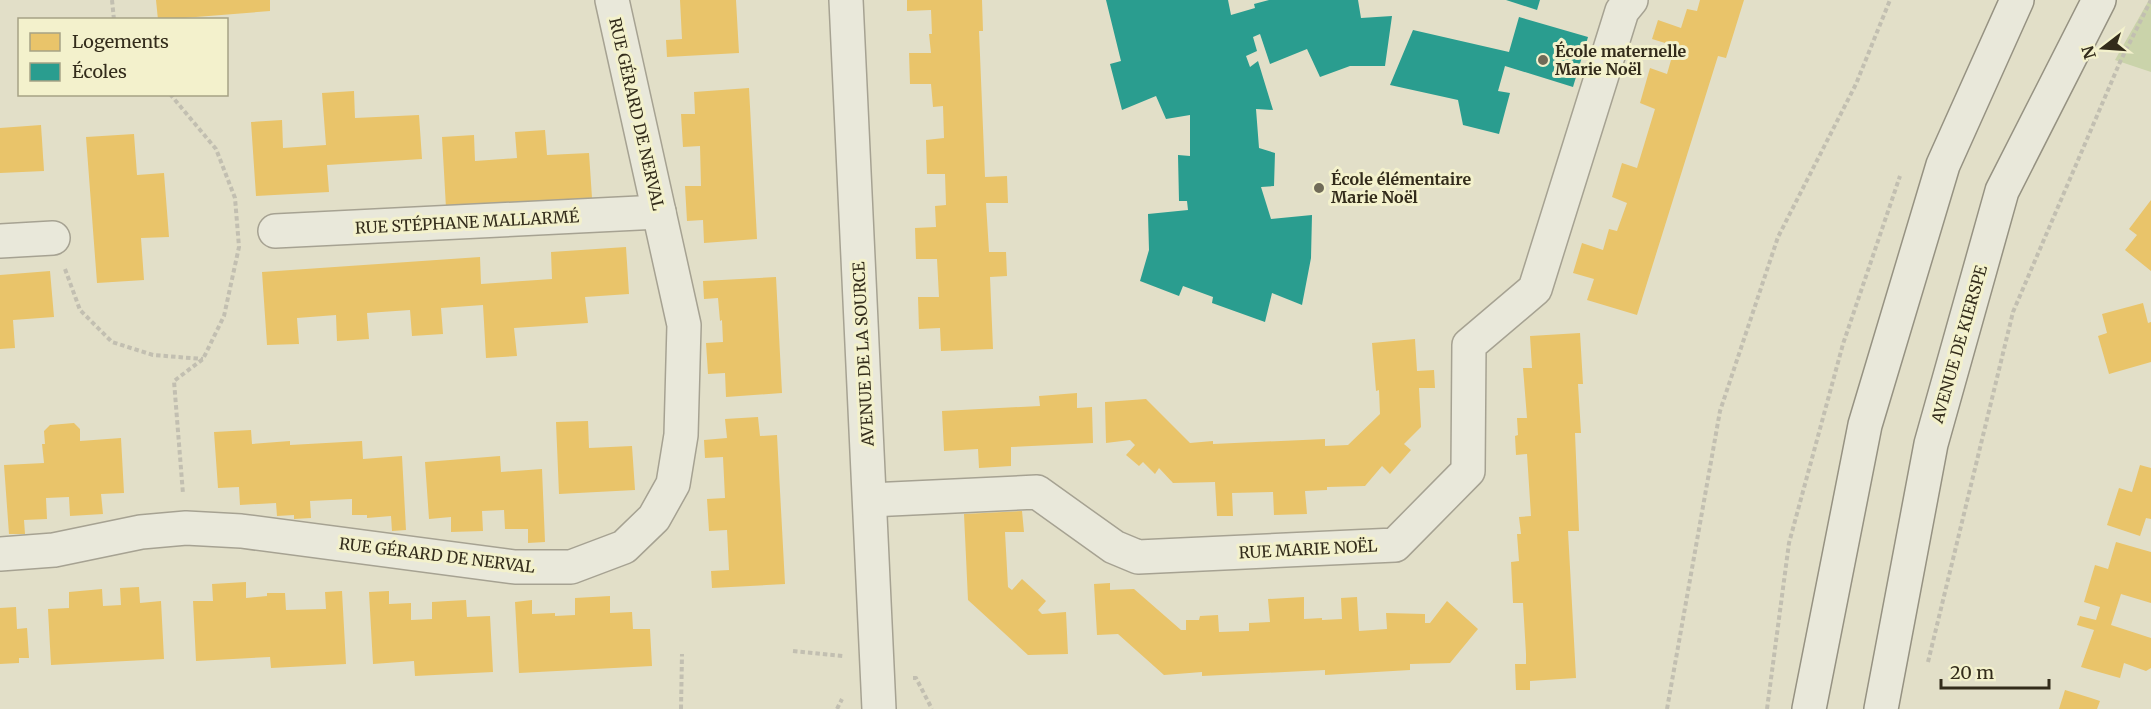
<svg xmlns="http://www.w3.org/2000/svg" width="2151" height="709" font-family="Merriweather,serif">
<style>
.green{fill:#cad3aa}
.homes{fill:#e9c46a}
.schools{fill:#2a9d8f}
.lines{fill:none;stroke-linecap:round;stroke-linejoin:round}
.minor-casing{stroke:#a6a292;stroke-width:36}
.secondary-casing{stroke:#969282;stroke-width:36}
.path{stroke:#c2bfb1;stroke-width:4;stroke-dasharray:4.5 3;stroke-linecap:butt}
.minor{stroke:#e9e8da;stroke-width:33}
.secondary{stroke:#e9e8da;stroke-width:33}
.poi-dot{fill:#706b58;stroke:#f3f1cc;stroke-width:2}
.labels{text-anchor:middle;stroke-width:6;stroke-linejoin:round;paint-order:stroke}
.poi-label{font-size:16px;font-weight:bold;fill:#332c1b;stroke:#f3f1cc;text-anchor:start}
.street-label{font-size:16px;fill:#332c1b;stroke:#f3f1cc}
</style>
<rect width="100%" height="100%" fill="#e2dfc8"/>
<polygon class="green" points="2149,0 2151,0 2151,72 2115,60"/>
<g class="homes">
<polygon points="156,0 270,0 270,11 158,20"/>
<polygon points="680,0 736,0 739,53 667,57 666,40 682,39"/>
<polygon points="907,0 982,0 983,31 979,31 985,177 1007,176 1008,203 986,203 989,252 1006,252 1007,276 990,277 993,349 941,351 940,328 919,329 918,297 939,297 937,259 916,259 915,228 936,227 935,206 946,205 945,174 927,174 926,140 944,138 943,106 933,107 931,84 910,84 909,53 931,53 929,34 932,34 931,10 907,11"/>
<polygon points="1700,0 1744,0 1726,58 1718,56 1637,315 1587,300 1594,279 1573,273 1582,243 1603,250 1609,229 1617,231 1627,203 1612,197 1622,163 1637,168 1655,109 1640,103 1650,68 1667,74 1675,46 1652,39 1658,20 1681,28 1687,9 1697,11"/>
<polygon points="749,88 757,239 704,243 703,220 687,221 685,186 701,186 700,146 683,147 681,114 695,114 694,92"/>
<polygon points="354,91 355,118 419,115 422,159 327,165 329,192 256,196 251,122 282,120 283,148 326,145 322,93"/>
<polygon points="41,125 44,171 0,173 0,128"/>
<polygon points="545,130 547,155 589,153 592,198 446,208 442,137 474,135 475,161 517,158 515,132"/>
<polygon points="134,134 137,175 164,173 169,237 141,238 144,280 97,283 86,137"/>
<polygon points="2151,200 2151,271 2125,250 2137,235 2129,229"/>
<polygon points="626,247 629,294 585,297 588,323 514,328 517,356 486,358 483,305 441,308 443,334 412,336 410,310 367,313 369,339 337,341 336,315 297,318 299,344 267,345 262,272 480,257 481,284 552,279 551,252"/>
<polygon points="50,271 54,317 13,320 15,348 0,349 0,275"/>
<polygon points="776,277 782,393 726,397 725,373 708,374 706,343 723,342 722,320 720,321 718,298 704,299 703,281"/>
<polygon points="2143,303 2148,323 2151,322 2151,362 2109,374 2098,336 2107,333 2102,314"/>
<polygon points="1580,333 1583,384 1578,384 1581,433 1575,433 1579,531 1568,531 1576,678 1530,681 1530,690 1516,690 1515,664 1526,664 1526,654 1523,603 1513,603 1511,562 1519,561 1517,534 1521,534 1519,517 1531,516 1527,454 1516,455 1515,436 1518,435 1517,418 1527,418 1523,368 1532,368 1530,336"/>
<polygon points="1415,339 1417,371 1434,370 1435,388 1419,388 1421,427 1404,444 1411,450 1390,474 1382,466 1365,486 1327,487 1327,490 1305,491 1307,514 1274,515 1273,492 1232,493 1233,516 1217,516 1215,482 1173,483 1159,468 1155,474 1143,462 1139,466 1126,455 1135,445 1130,440 1106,443 1105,402 1146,399 1190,443 1213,441 1213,444 1325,439 1325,446 1348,445 1380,414 1379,390 1376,391 1372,343"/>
<polygon points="1077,393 1077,408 1092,407 1093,443 1011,447 1011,466 979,468 978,449 944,451 942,411 1040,406 1039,396"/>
<polygon points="758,417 760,436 777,435 785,584 712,588 711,571 729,570 727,530 709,531 707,499 725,498 723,457 705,458 704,440 727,438 725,419"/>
<polygon points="588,421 589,448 632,446 635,490 559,494 556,422"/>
<polygon points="74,423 80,429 80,441 121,438 124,493 101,494 103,514 70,516 69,497 46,498 47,519 24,520 25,534 9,534 4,465 44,463 42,444 45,444 44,431 50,425"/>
<polygon points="251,430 252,444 290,441 290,445 362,441 363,459 402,456 406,530 392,531 391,516 367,518 367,515 352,515 352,499 310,501 311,518 294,519 294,515 277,516 276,503 240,505 239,487 218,488 214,432"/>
<polygon points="500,456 501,472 542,469 545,542 528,543 528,529 505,529 504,510 482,511 483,531 451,532 451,517 429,519 425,462"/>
<polygon points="2140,465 2151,468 2151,519 2146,518 2140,536 2107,525 2119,488 2132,492"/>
<polygon points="1022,511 1024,532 1005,532 1008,587 1012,590 1022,579 1046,601 1038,610 1042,614 1066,612 1068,654 1028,655 968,600 964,514"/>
<polygon points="2116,542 2151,552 2151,603 2121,594 2111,625 2151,638 2151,668 2146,671 2124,663 2120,678 2081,667 2094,630 2077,625 2080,616 2096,620 2100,607 2084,602 2095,565 2108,569"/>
<polygon points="246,582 246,598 267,596 267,593 285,593 286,610 326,609 325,592 342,591 346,664 271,668 270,657 196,661 193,601 213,601 212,584"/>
<polygon points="1110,583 1110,590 1134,589 1181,630 1186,630 1186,620 1199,620 1200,616 1218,615 1219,632 1249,631 1249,623 1270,622 1268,599 1304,597 1304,619 1322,618 1322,620 1342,619 1341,598 1357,597 1359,631 1387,629 1386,613 1425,614 1425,623 1430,623 1447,601 1478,629 1450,663 1410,664 1410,670 1325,675 1325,670 1202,676 1202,672 1164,675 1118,634 1097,635 1094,584"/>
<polygon points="139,587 140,603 161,601 164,659 51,665 48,609 69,608 69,592 102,589 103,606 121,605 120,588"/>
<polygon points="389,591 389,604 411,603 411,620 432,619 432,602 448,601 466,600 467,617 490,616 493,672 415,676 414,661 373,664 369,592"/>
<polygon points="610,596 610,613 632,612 633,629 650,629 652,666 519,673 515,602 532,600 532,614 555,613 555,616 575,615 575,598"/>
<polygon points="16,607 17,629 27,628 29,658 19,658 19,663 0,664 0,608"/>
<polygon points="2065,690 2091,698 2100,701 2097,709 2059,709"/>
</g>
<g class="schools">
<polygon points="1106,0 1228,0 1231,15 1255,8 1254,4 1269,0 1358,0 1361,18 1392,16 1385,66 1350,66 1320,77 1307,49 1270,64 1260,34 1253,37 1257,51 1246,56 1250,67 1258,61 1273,110 1256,109 1259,148 1275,153 1274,186 1261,187 1271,219 1312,215 1311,258 1302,305 1272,293 1265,322 1212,303 1213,297 1183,286 1179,296 1140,281 1149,250 1148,214 1188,210 1187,201 1179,201 1178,155 1190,156 1190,115 1166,119 1156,96 1122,110 1110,64 1121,61"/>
<polygon points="1506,0 1540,0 1537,10"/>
<polygon points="1519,17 1588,37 1573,87 1505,66 1498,91 1510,93 1499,134 1463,125 1458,100 1390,85 1413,30 1509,52"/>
</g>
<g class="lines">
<defs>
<g id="minor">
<polyline points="846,0 879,709"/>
<polyline points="275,231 659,212"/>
<polyline points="0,241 53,238"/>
<polyline points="870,500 1037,492 1114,547 1138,557 1395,545 1468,471 1469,345 1535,289 1622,11 1631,0"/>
<polyline points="0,554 54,550 141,532 186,528 241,531 515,567 571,567 624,547 654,518 673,484 681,435 684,325 612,0"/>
</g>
<g id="secondary">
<polyline points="1809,709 1865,425 1943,165 2017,0"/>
<polyline points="1881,709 1931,444 2002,191 2099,0"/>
</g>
</defs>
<use href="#minor" class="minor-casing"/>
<use href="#secondary" class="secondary-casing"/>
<g class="path">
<polyline points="112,0 114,20"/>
<polyline points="170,94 216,149 235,198 239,247 224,316 203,359 174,381 183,494"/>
<polyline points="65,269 80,310 112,342 153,355 203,359"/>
<polyline points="793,651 843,656"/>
<polyline points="1928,662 2013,312 2120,62 2151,0"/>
<polyline points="913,678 916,678 932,709"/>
<polyline points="681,709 682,654"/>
<polyline points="837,709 842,699"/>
<polyline points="1667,709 1720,411 1778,237 1856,84 1890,0"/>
<polyline points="1767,709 1789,543 1843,344 1900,176"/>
</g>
<use href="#minor" class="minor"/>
<use href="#secondary" class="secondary"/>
</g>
<g class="poi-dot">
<circle cx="1543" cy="60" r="6"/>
<circle cx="1319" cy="188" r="6"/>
</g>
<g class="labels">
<g class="poi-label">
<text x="1555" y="57">École maternelle<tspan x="1555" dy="18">Marie Noël</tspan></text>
<text x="1331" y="185">École élémentaire<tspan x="1331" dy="18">Marie Noël</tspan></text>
</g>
<g class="street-label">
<text transform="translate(637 114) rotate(77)" y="6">RUE GÉRARD DE NERVAL</text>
<text transform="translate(467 222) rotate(-3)" y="6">RUE STÉPHANE MALLARMÉ</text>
<text transform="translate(1959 344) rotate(-74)" y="6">AVENUE DE KIERSPE</text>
<text transform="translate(863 354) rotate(-93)" y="6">AVENUE DE LA SOURCE</text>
<text transform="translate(1308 549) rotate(-3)" y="6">RUE MARIE NOËL</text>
<text transform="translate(437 555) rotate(7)" y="6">RUE GÉRARD DE NERVAL</text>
</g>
</g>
<rect x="18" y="18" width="210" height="78" fill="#f3f1cc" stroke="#a6a285" stroke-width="1.5"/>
<rect x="30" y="33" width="30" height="18" fill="#e9c46a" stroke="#a6a285" stroke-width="1.5"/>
<text x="72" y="48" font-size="18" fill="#332c1b">Logements</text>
<rect x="30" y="63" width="30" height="18" fill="#2a9d8f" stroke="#a6a285" stroke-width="1.5"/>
<text x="72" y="78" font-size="18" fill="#332c1b">Écoles</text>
<g transform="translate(2103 48) rotate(253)" stroke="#f3f1cc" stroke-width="4.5" paint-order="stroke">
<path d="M0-4.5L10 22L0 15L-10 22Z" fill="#332c1b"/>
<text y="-9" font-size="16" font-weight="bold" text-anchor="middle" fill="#332c1b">N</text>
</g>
<path d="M1941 679v9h108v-9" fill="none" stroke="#332c1b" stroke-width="3"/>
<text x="1950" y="679" font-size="18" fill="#332c1b" stroke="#f3f1cc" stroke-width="4.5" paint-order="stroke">20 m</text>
</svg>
